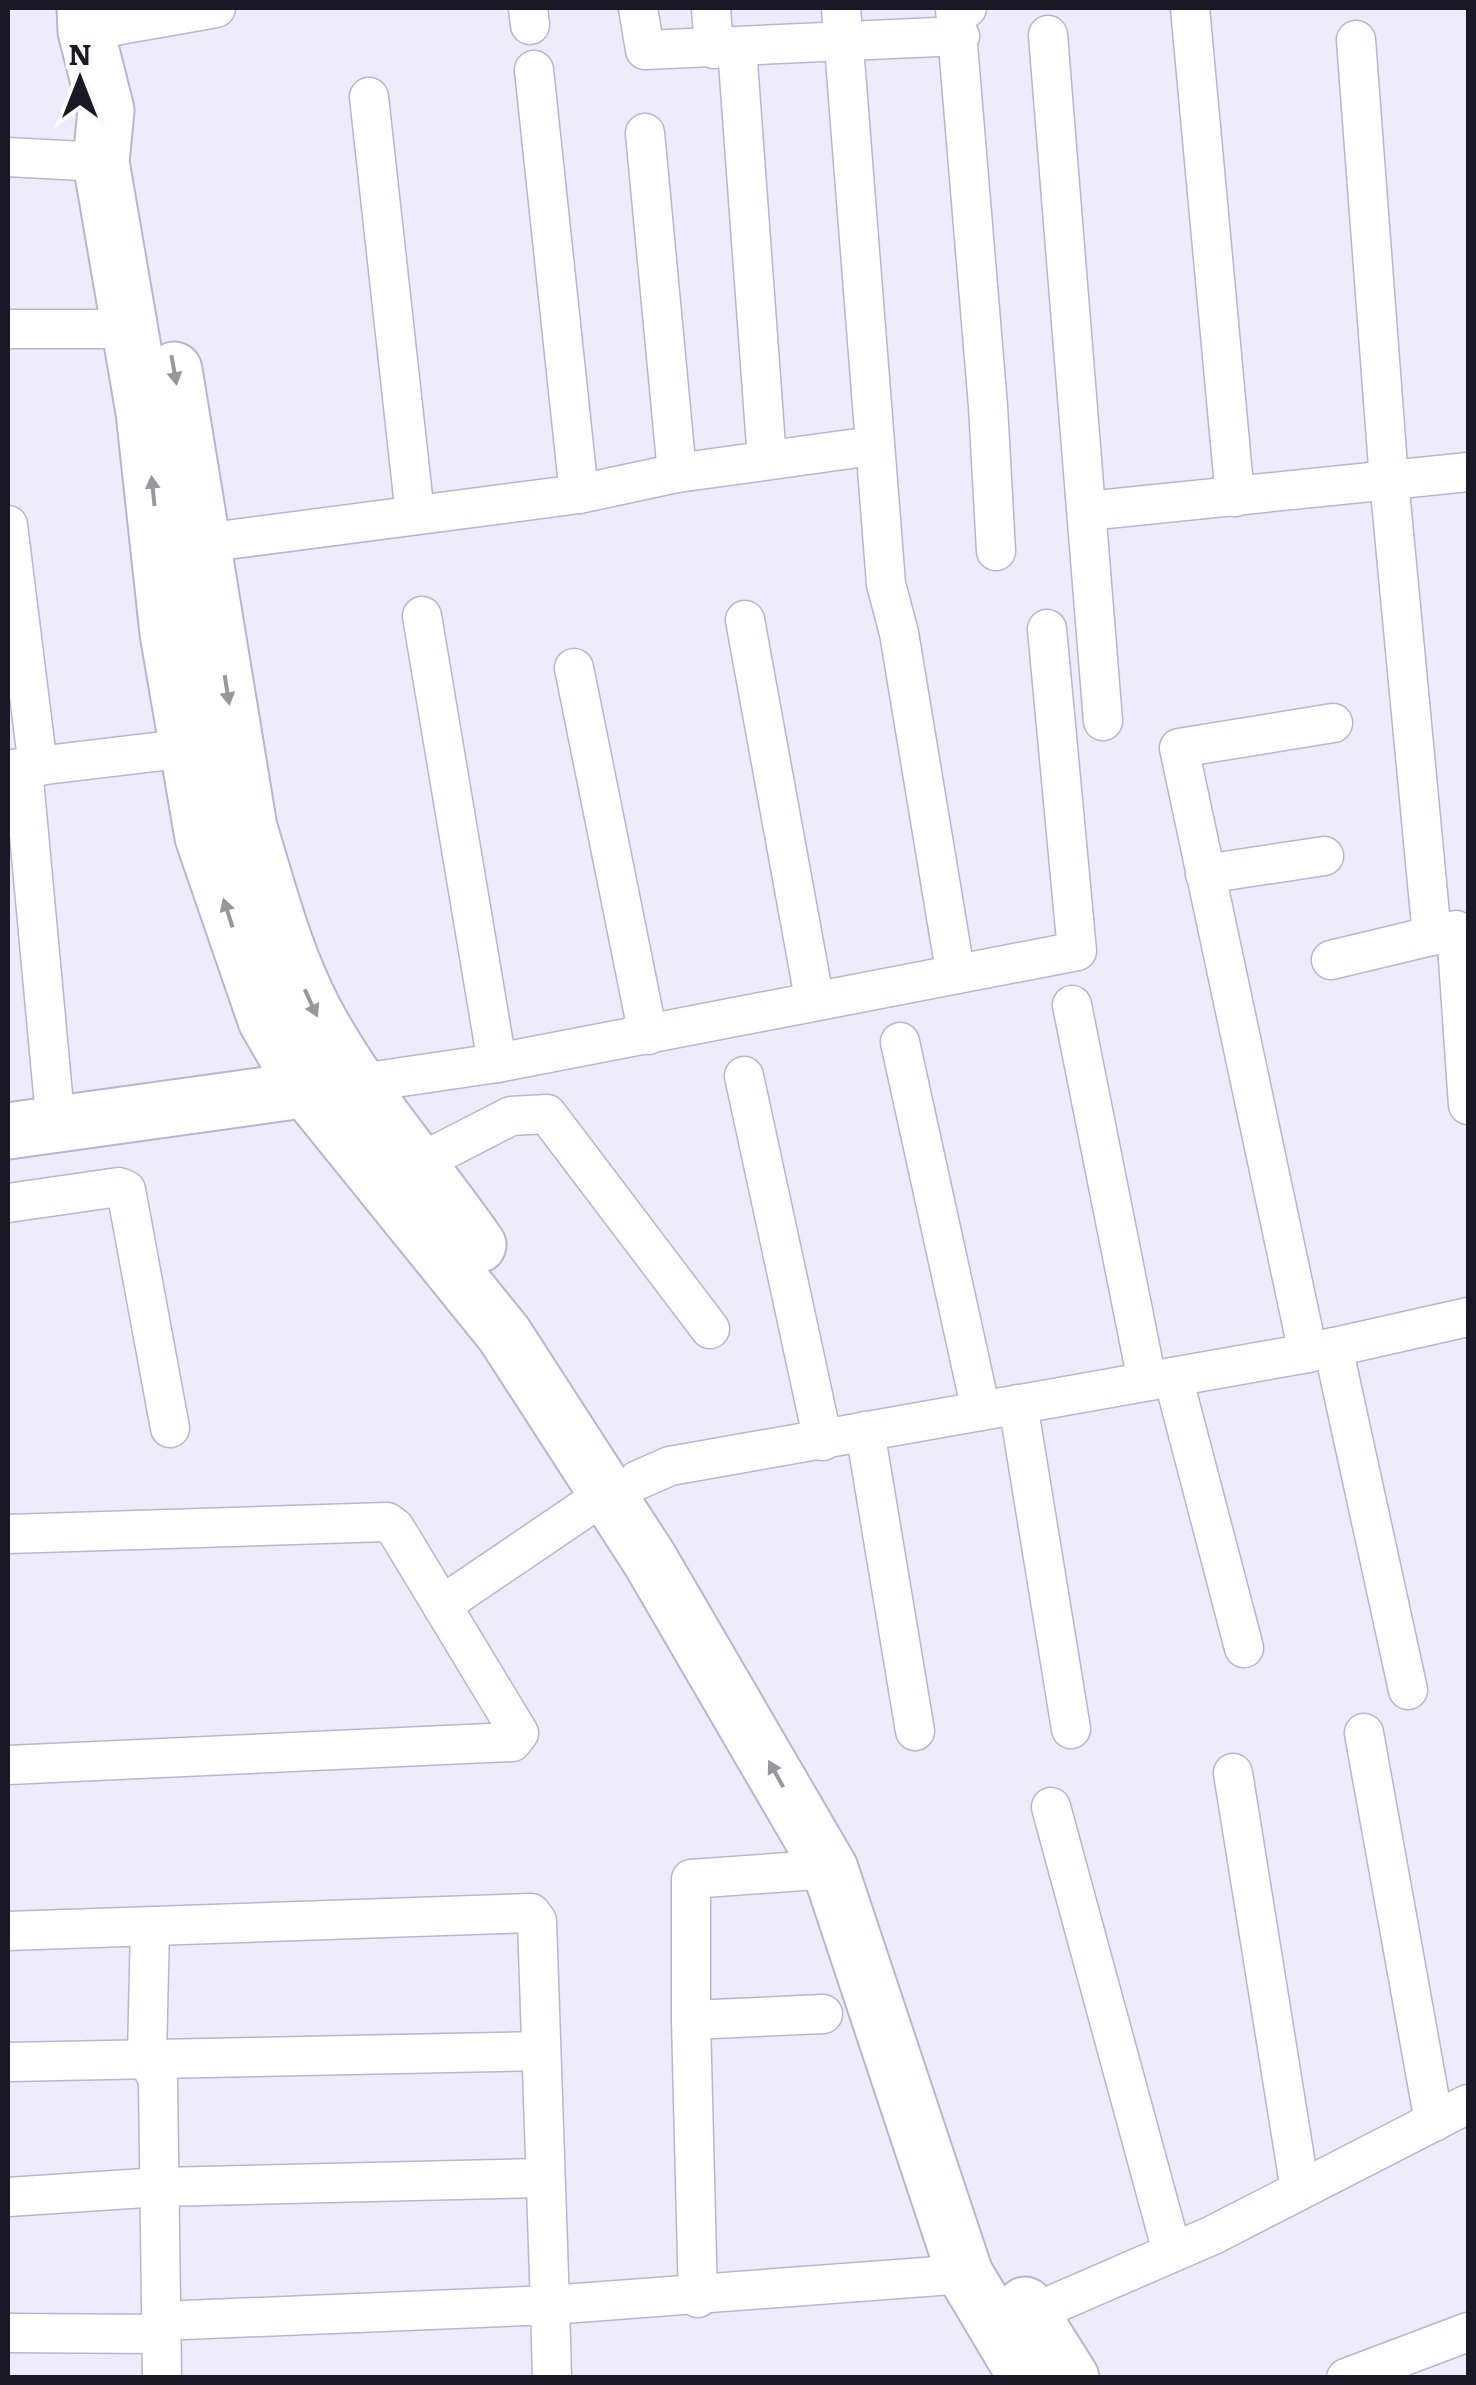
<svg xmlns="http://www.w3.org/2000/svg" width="1476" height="2385" font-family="Literata,serif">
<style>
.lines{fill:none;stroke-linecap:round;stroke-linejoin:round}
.street-casing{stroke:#bbb3d5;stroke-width:41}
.secondary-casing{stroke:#bbb3d5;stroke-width:59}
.street{stroke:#fff;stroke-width:38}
.secondary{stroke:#fff;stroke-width:55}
.oneway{fill:#98979c}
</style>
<rect width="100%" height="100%" fill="#eeebfa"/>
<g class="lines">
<defs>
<g id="street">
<polyline points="528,8 530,25"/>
<polyline points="638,8 645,50 960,36"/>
<polyline points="711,8 714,49"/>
<polyline points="841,8 886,584 899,633 955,971"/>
<polyline points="967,8 955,9 988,406 996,551"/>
<polyline points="1190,8 1235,497"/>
<polyline points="86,31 216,8"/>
<polyline points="1048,35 1103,721"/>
<polyline points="1356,40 1389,480 1432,936"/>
<polyline points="737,48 767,460"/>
<polyline points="534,70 579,494"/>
<polyline points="369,97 415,515"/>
<polyline points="645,133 677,473"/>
<polyline points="8,157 101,162"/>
<polyline points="8,329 129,329"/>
<polyline points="1087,511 1468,472"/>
<polyline points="8,525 38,767"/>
<polyline points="181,546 579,494 677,473 872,446"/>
<polyline points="422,616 497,1063"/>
<polyline points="745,620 814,998"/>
<polyline points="574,668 648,1035"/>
<polyline points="12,769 188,748"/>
<polyline points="23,769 56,1127"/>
<polyline points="1205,874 1324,856"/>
<polyline points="1331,960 1456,930 1468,1105"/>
<polyline points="1072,1005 1147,1381"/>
<polyline points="900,1042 981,1411"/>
<polyline points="744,1076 823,1441"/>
<polyline points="361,1083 497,1063 1077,951 1047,629"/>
<polyline points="400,1173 511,1116 547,1114 710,1329"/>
<polyline points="8,1203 119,1187 126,1190 170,1428"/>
<polyline points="1333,1347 1408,1690"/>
<polyline points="1308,1353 1179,748 1333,723"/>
<polyline points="1173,1377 1244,1648"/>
<polyline points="1018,1404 1071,1729"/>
<polyline points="865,1431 915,1731"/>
<polyline points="638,1480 670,1466 1308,1353 1468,1317"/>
<polyline points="8,1534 387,1522 395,1528 519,1733 512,1742 8,1765"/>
<polyline points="442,1605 607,1493"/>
<polyline points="1364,1733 1434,2122"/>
<polyline points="1233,1773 1300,2190"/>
<polyline points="1051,1807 1172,2252"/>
<polyline points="150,1927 147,2056 158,2081 162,2378"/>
<polyline points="8,1931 531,1913 537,1921 550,2305 965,2274"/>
<polyline points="691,2020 691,1879 830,1869"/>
<polyline points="8,2062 541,2051"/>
<polyline points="8,2197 160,2187 545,2178"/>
<polyline points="698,2298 691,2020 823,2014"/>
<polyline points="161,2321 550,2305 552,2378"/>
<polyline points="1008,2324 1213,2235 1468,2104"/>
<polyline points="8,2333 161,2334"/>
<polyline points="1346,2378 1468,2332"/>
</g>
<g id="secondary">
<polyline points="85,8 86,31 106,110 101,162 144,412 168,633 203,837 266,1020 305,1088 504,1334 650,1560 830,1869 965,2274 1027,2378"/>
<path d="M174 370 249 828C268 889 284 954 314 1011 358 1095 424 1167 478 1245"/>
<polyline points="8,1131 338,1085"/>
<polyline points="1025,2305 1071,2378"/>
</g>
</defs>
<use href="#street" class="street-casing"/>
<use href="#secondary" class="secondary-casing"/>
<use href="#street" class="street"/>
<use href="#secondary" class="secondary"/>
</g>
<defs><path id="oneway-solid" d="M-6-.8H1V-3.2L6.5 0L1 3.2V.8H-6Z" transform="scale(2.5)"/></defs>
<g class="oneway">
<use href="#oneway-solid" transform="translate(174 370) rotate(80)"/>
<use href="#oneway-solid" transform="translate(153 491) rotate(-96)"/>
<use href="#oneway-solid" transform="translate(227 690) rotate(81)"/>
<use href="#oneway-solid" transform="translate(228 913) rotate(-108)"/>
<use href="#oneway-solid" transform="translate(311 1003) rotate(65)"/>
<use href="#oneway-solid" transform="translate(776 1774) rotate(-119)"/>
</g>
<rect width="1476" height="2385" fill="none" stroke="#1a1824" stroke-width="20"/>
<g transform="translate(80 80)" stroke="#fbfbfb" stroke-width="8" paint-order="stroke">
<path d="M0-8L18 38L0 25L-18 38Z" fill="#1a1824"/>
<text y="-15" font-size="28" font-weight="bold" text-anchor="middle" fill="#1a1824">N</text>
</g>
</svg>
